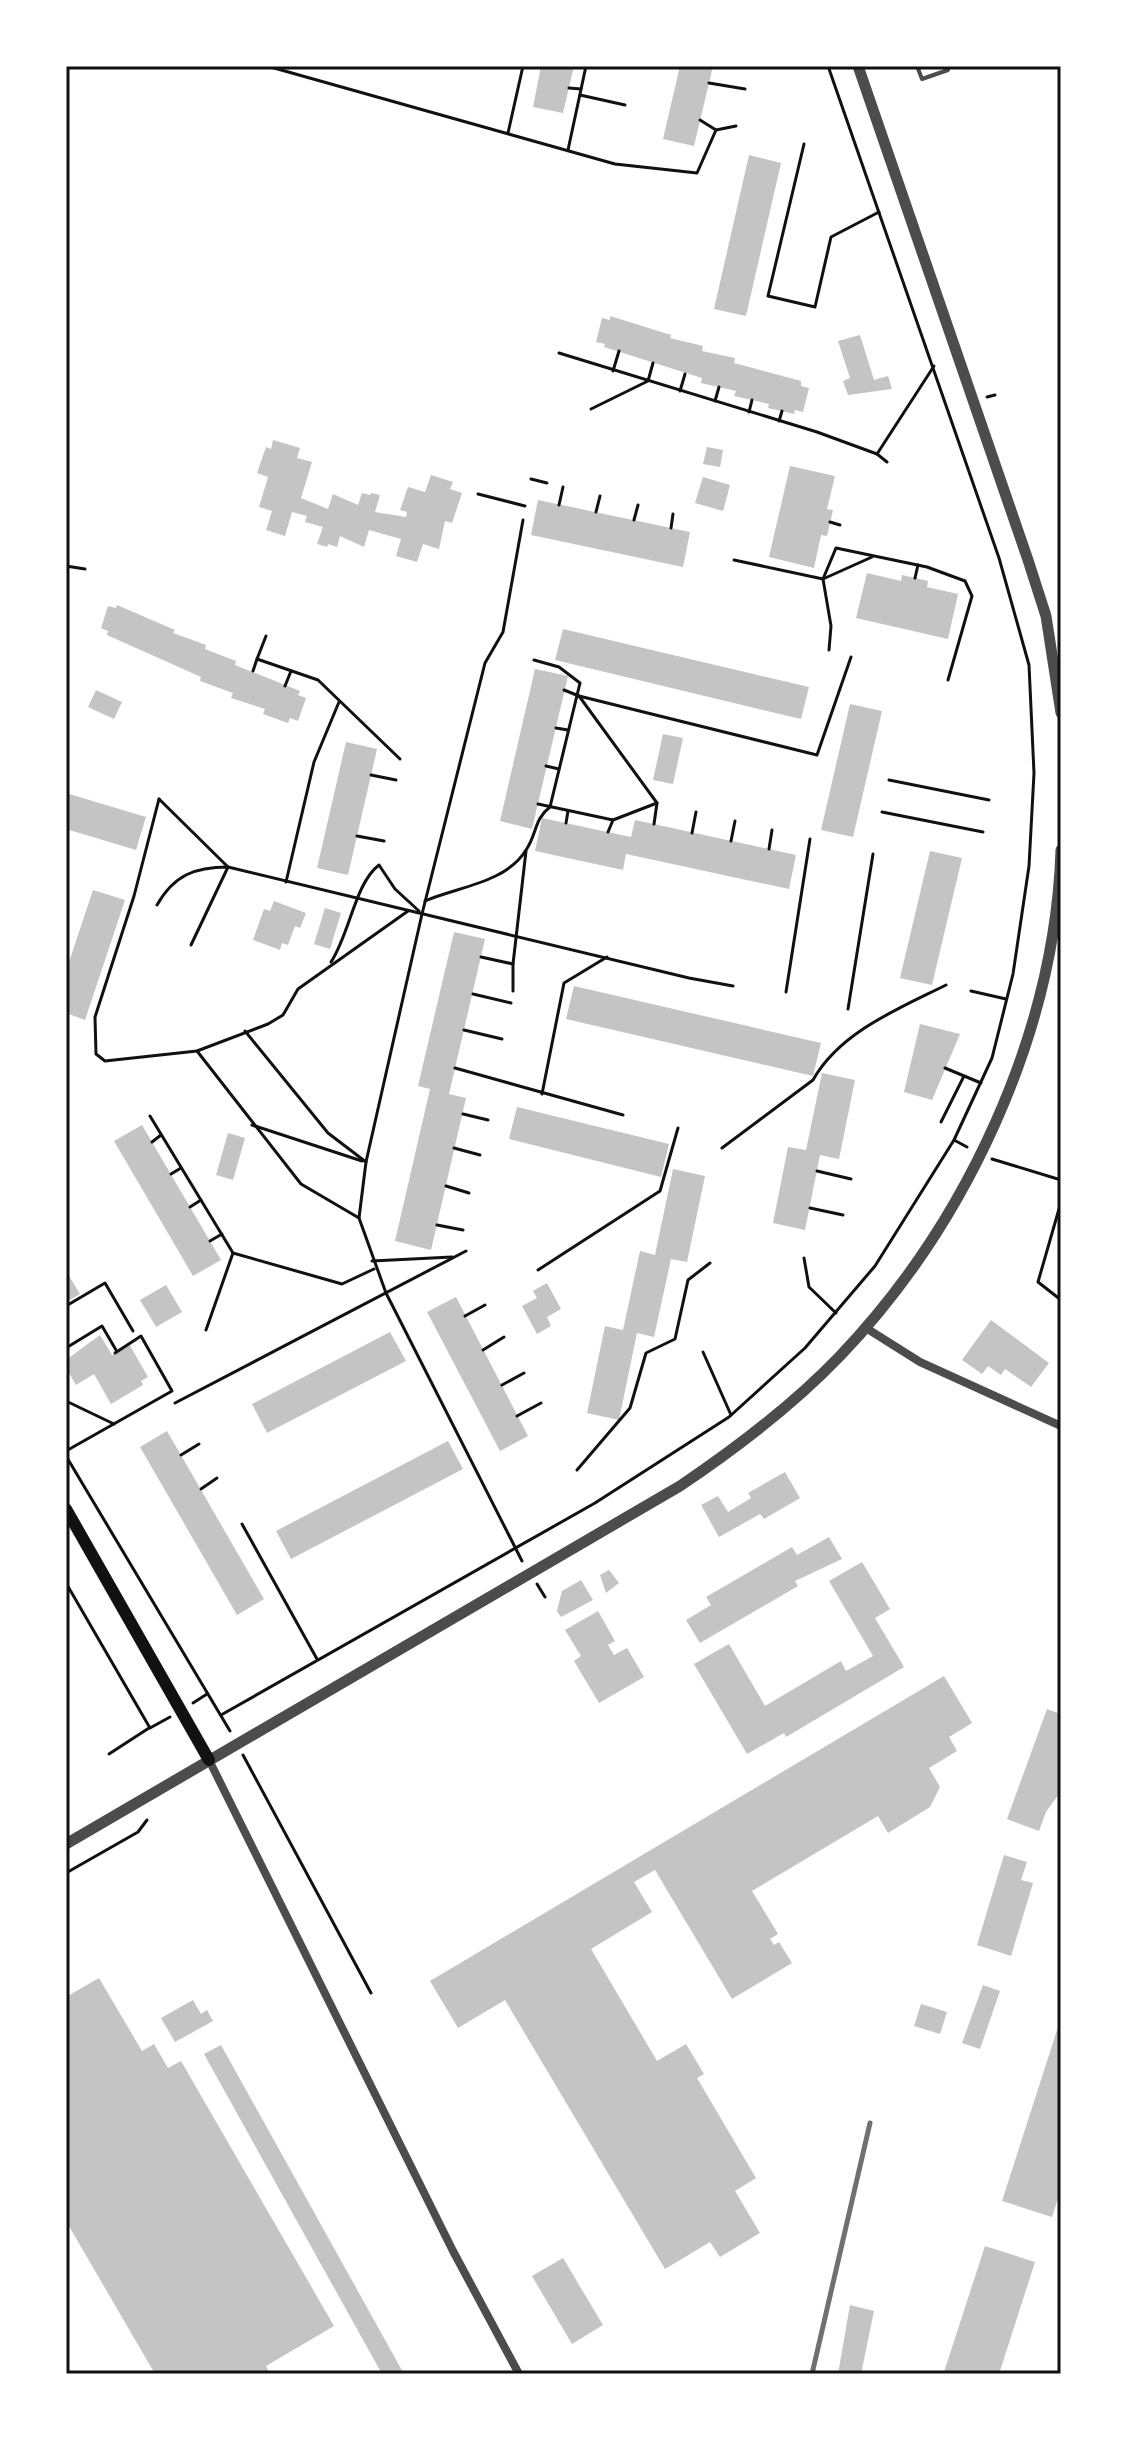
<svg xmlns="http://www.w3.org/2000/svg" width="1127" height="2440" font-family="Inter,sans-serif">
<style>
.building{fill:#c4c4c4}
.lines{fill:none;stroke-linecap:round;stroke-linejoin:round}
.path{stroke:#111;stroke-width:3}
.service{stroke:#4c4c4c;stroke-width:4}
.minor{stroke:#4c4c4c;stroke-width:8}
.tertiary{stroke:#4c4c4c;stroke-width:11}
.secondary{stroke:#111;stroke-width:12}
.rail{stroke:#707070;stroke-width:5}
.neatline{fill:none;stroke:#111;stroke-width:3}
</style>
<rect width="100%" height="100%" fill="#fff"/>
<g class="building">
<polygon points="541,66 574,66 563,113 533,107"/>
<polygon points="680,66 713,66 694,146 663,139"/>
<polygon points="749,155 781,163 746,316 714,309"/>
<polygon points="610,316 671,335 670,338 703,346 702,351 735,358 734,363 801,381 801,386 809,388 803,412 795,410 794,414 768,408 769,404 734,396 736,391 701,383 702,378 604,347 605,344 596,342 602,318 610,320"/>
<polygon points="860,335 874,380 888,376 892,389 848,395 843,381 850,378 838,341"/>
<polygon points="273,440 300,448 297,458 312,462 301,498 328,509 333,494 358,505 362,493 370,495 371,493 380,495 375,512 406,517 407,512 400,510 408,487 425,492 431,475 453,482 450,489 462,493 452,523 445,521 439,549 423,544 417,562 396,556 401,539 369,530 364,547 340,536 337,547 328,544 327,547 317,544 323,527 305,522 307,516 292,512 285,536 266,530 272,511 259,507 268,477 257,473 266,447 271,449"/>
<polygon points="707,447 723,450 720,467 703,464"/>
<polygon points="790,466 835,476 827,509 833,510 827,536 821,535 814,568 769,557"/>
<polygon points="703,477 730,485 723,511 695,503"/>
<polygon points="538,500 690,532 683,567 531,535"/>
<polygon points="867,573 901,581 902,575 928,581 927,587 958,594 948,639 856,618"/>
<polygon points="117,605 175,630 173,633 206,645 205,649 236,661 235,665 300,691 298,695 306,698 298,721 290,718 288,723 263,714 265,709 231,698 233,693 200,681 201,677 107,635 108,631 101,628 108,606 116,608"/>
<polygon points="563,629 809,687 801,719 555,660"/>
<polygon points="535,669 568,676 532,829 500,821"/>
<polygon points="96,690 122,702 114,719 88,707"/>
<polygon points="850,704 882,711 853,837 821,830"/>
<polygon points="663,734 683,738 673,784 653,780"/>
<polygon points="346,742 377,749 348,875 317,868"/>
<polygon points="66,793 146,817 136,850 66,829"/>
<polygon points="542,818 631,837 635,820 796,855 789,889 626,854 623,870 535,851"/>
<polygon points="930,851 962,858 932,985 900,978"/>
<polygon points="93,890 125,900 85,1020 66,1013 66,971"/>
<polygon points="274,901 306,913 300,928 295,926 288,945 282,943 280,950 253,940 264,909 270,911"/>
<polygon points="325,908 341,913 330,949 314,944"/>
<polygon points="454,932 485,939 449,1094 466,1098 431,1250 395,1241 430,1089 418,1086"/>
<polygon points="574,986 821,1043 813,1076 566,1019"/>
<polygon points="920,1024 960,1034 932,1100 904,1092"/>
<polygon points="822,1073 855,1080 839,1159 820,1155 805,1230 773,1223 788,1147 806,1150"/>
<polygon points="517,1107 669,1144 661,1177 509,1139"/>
<polygon points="142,1125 221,1260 193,1276 114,1141"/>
<polygon points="228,1133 245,1138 233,1180 216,1175"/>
<polygon points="673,1169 705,1176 687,1262 671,1259 654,1337 637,1333 619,1420 587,1413 605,1326 623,1330 640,1251 655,1255"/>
<polygon points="66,1271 80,1294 66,1302"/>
<polygon points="547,1283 561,1309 547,1317 551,1326 537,1334 522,1306 537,1298 533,1291"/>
<polygon points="166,1285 182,1312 156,1327 140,1300"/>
<polygon points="456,1297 528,1436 500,1451 427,1312"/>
<polygon points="991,1320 1049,1363 1031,1387 1005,1369 1001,1375 988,1366 982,1374 962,1360"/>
<polygon points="390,1332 406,1361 267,1433 252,1404"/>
<polygon points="100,1335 112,1355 129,1344 148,1377 141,1381 143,1385 111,1404 94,1374 76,1385 66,1368 66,1360"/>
<polygon points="167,1431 264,1599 237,1615 140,1447"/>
<polygon points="448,1441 463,1469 291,1559 276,1531"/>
<polygon points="785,1472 800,1498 764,1519 760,1514 719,1537 701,1505 718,1496 728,1512 751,1498 748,1493"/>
<polygon points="829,1537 842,1559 795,1581 798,1586 700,1643 686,1620 711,1605 706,1597 792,1547 797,1555"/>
<polygon points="862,1562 890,1609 875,1618 904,1667 786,1737 784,1733 747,1754 694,1664 729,1644 765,1706 841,1661 846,1671 873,1656 829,1581"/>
<polygon points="609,1570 619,1583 606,1593 600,1575"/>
<polygon points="581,1580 593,1600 561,1617 557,1611 562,1591"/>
<polygon points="598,1611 615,1641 608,1645 614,1655 627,1648 644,1677 599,1703 574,1661 581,1656 565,1630"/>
<polygon points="944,1676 972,1723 949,1737 957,1751 929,1768 940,1787 930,1807 888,1833 878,1816 752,1891 778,1934 770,1939 774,1945 779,1942 792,1963 732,1999 655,1870 634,1882 652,1912 591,1949 657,2061 686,2044 704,2074 697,2078 756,2178 735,2191 760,2233 720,2257 710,2242 665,2269 505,2000 458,2028 430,1981"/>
<polygon points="1047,1709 1061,1714 1061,1791 1046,1812 1039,1831 1007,1819"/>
<polygon points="1004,1855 1027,1862 1021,1880 1033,1883 1011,1956 977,1945"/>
<polygon points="99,1978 142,2051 154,2044 168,2068 181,2061 334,2326 266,2366 270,2374 155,2374 66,2221 66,1997"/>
<polygon points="983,1985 1000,1991 980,2049 962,2043"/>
<polygon points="193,2000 201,2014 207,2010 213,2021 175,2042 161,2018"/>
<polygon points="921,2004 947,2012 940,2034 914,2026"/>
<polygon points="1058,2027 1061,2189 1052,2217 1002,2201"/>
<polygon points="221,2045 404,2374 382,2374 204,2054"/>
<polygon points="985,2246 1035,2262 999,2374 950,2374 944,2372"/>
<polygon points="563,2258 603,2325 572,2344 532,2276"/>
<polygon points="850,2305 874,2311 861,2374 838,2374"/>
</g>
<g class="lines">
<g class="path">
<polyline points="267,66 615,164 697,173 716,130 736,126"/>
<polyline points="709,83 745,89"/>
<polyline points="569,88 581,89"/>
<polyline points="580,95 625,105"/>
<polyline points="700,120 716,130"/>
<polyline points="508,133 523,66"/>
<polyline points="804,144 768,296 815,307 831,237 879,212"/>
<polyline points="568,150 586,66"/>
<polyline points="559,353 817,432 877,454 887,462"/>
<polyline points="613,371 619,351"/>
<polyline points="680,391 685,374"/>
<polyline points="987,397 995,395"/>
<polyline points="715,401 719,387"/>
<polyline points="591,409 648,381 653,363"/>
<polyline points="749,412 752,400"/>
<polyline points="779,421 782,411"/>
<polyline points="877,454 934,366"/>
<polyline points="531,479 547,483"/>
<polyline points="478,494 525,506"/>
<polyline points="559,505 563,487"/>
<polyline points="596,512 600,496"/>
<polyline points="634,520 638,505"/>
<polyline points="830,522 840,525"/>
<polyline points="671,528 673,514"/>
<polyline points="734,560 823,579 872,557"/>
<polyline points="66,566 85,569"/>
<polyline points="915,578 918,565"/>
<polyline points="266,636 257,659 318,680 400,759"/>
<polyline points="829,650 831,626 823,579 836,548 927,567 965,581 972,596 948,680"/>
<polyline points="253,671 257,659"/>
<polyline points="285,686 291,671"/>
<polyline points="564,690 579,696"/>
<polyline points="556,728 568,730"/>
<polyline points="546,766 559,769"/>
<polyline points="371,775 396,780"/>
<polyline points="889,780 989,800"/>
<polyline points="159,799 134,896 95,1017 96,1054 105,1061 197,1051 268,1024 283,1015 298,989 408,911"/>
<polyline points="159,799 228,867 191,945"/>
<polyline points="538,804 613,820 657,803"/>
<polyline points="882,812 983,832"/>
<polyline points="566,823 568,811"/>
<polyline points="654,824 657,803 579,696 817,755 851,657"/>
<polyline points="608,832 613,820"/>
<polyline points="692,833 696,812"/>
<polyline points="357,836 384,841"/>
<polyline points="731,841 735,821"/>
<polyline points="769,849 772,830"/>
<polyline points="286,882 314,762 339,702"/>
<path d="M425 901C457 887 506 883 526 850 537 834 534 819 550 807L580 683 559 667 534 660"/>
<path d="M157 905C174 875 195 867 228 867L689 978 733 986"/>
<polyline points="481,957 513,964"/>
<path d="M331 962C350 933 355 883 379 865L395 889 419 911"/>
<polyline points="513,991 513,964 526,851"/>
<polyline points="971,991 1006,999"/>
<polyline points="786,992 810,839"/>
<polyline points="473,994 511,1003"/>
<polyline points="848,1009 873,854"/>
<polyline points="464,1030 502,1039"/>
<polyline points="245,1031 328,1133 366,1162"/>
<polyline points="197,1051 301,1184 359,1218"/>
<polyline points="455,1068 623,1115"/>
<polyline points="945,1068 981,1083"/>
<polyline points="542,1094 564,983 607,957"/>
<polyline points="463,1114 488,1120"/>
<polyline points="150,1116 233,1253 342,1284 374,1269"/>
<polyline points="941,1122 964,1076"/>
<polyline points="252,1125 362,1161"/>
<polyline points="954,1140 967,1147"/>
<polyline points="152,1142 161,1135"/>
<polyline points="454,1148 480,1155"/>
<path d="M722 1148 813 1080C840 1032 898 1009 946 985"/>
<polyline points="992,1159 1061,1180"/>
<polyline points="817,1171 851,1179"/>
<polyline points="171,1174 181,1168"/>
<polyline points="446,1186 469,1193"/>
<polyline points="1061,1202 1038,1282 1061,1300"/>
<polyline points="190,1207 201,1200"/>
<polyline points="810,1208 843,1215"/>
<polyline points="437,1225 463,1230"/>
<polyline points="210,1241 222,1234"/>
<polyline points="804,1258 809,1287 836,1313"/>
<polyline points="372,1261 452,1257"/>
<polyline points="538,1270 660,1191 678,1128"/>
<polyline points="66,1306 105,1283 133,1331"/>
<polyline points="465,1316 485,1305"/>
<polyline points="206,1330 233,1253"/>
<polyline points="66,1348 102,1326 116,1350"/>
<polyline points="483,1350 504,1337"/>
<polyline points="703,1352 731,1415"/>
<polyline points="502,1385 524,1373"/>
<polyline points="66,1401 114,1424"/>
<polyline points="175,1403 466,1251"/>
<polyline points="517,1416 541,1403"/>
<polyline points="66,1451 172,1391 141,1336 115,1353"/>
<polyline points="181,1455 199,1444"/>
<polyline points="66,1456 230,1731"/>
<polyline points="577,1470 630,1408 646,1353 675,1339 688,1280 710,1263"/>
<polyline points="201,1489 217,1478"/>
<polyline points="242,1524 317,1659"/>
<polyline points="522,1561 386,1293 359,1218 366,1162 422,914 485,663 503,632 523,520"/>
<polyline points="66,1583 150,1728 170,1717"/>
<polyline points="537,1584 545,1597"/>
<polyline points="193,1703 207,1694"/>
<polyline points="221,1715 595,1503 729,1417 805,1348 875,1266 954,1140 992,1058 1013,974 1029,866 1034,773 1029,665 999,558 828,66"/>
<polyline points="109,1754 149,1728"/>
<polyline points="243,1755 371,1993"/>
<polyline points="66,1873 138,1832 147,1820"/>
</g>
<polyline class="service" points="917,66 922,79 948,70"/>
<g class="minor">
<polyline points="866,1328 920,1362 1061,1426"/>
<polyline points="209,1760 453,2251 519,2374"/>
</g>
<g class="tertiary">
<polyline points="858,66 1028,560 1046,616 1061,713"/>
<path d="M66 1844 680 1486C738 1447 792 1406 840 1356 966 1224 1055 1034 1061 850"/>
</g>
<polyline class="secondary" points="66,1509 209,1760"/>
<polyline class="rail" points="812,2374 870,2123"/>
</g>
<rect width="1127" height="2440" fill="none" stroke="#ffffff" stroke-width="136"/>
<rect x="68" y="68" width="991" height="2304" class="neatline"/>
</svg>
